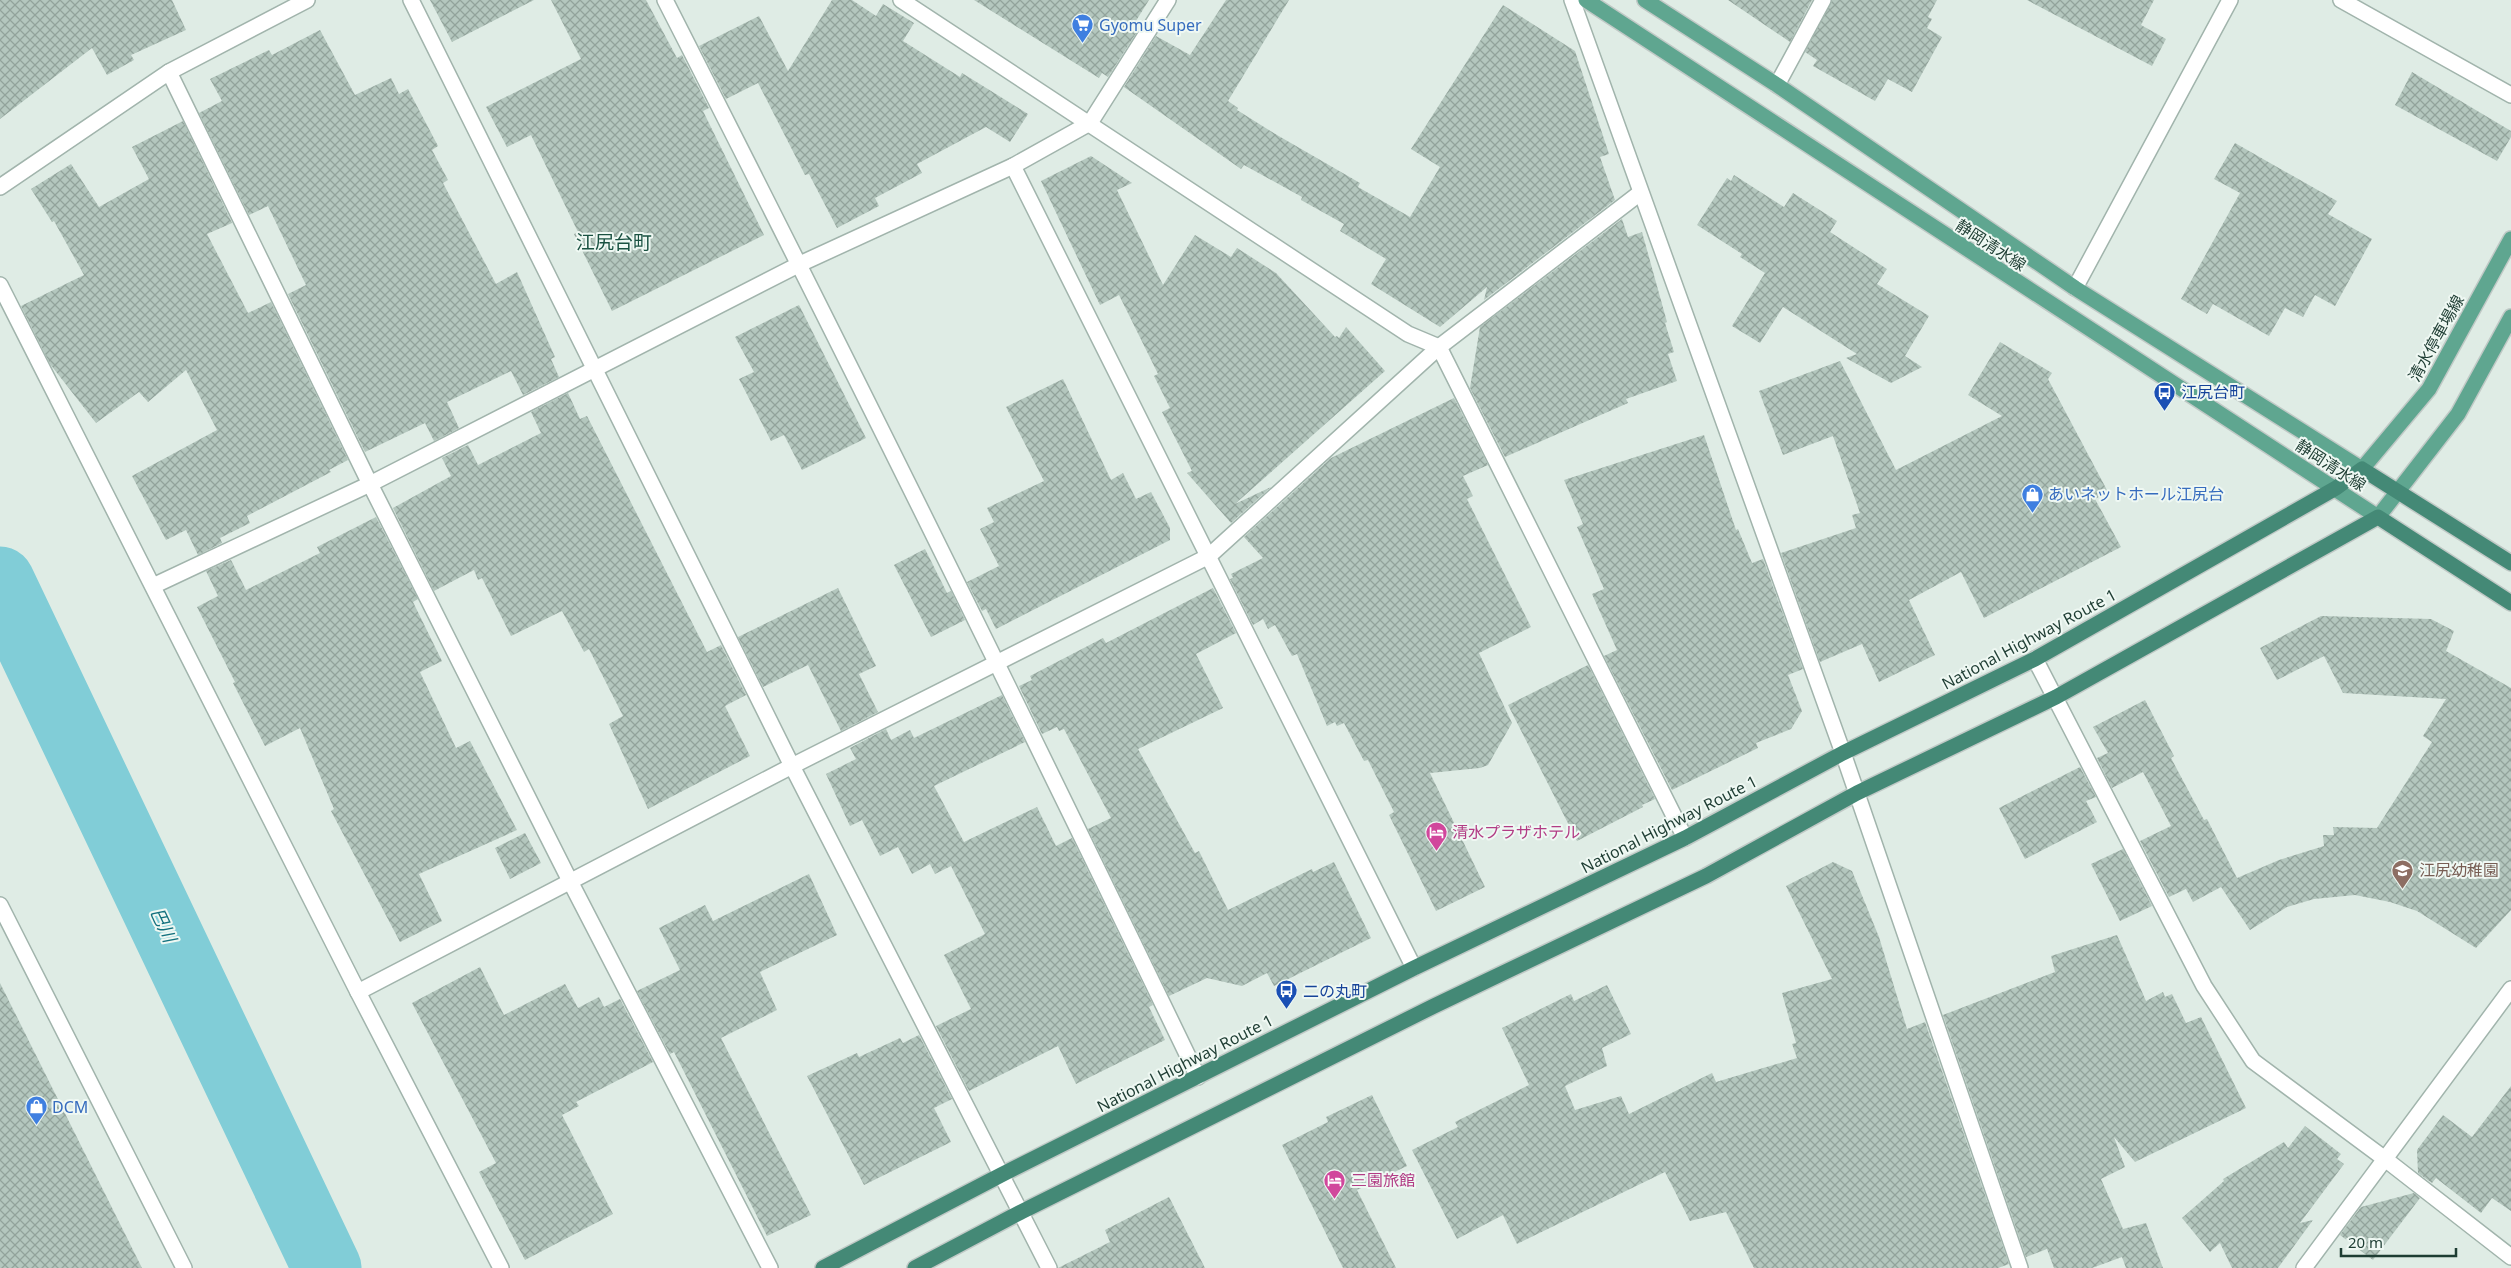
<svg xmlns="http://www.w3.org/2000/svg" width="2511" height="1268" font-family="'Noto Sans','Noto Sans JP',sans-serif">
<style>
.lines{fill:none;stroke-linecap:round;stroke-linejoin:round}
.river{stroke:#81cdd7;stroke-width:69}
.building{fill:url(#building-cross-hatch)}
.minor-casing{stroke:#a1b4ac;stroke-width:18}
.tertiary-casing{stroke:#a1b4ac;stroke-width:18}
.primary-casing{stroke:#c0c9c6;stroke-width:18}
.trunk-casing{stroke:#c0c9c6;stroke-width:18}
.minor{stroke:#fff;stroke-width:15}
.tertiary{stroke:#fff;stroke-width:15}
.primary{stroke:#5fa690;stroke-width:15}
.trunk{stroke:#448976;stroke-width:15}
.labels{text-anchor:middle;stroke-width:4;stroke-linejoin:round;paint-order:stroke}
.shop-label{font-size:16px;fill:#366cbe;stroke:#eff8f3;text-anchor:start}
.street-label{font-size:16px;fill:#1e3d33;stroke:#eff8f3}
.transit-label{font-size:16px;fill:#164399;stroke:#eff8f3;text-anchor:start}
.hotel-label{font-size:16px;fill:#b23c85;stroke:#eff8f3;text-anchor:start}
.education-label{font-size:16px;fill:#785e54;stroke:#eff8f3;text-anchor:start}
.water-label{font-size:18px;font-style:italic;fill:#13717e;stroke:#eff8f3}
.quarter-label{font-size:19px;fill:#195141;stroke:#eff8f3}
</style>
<defs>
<pattern id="building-cross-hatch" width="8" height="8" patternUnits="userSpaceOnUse" patternTransform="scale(1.25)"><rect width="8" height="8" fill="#b4c7be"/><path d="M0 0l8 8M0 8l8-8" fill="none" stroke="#92a39b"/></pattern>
</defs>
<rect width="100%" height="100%" fill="#dfece5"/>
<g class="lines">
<polyline class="river" points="0,581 327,1268"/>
</g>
<g class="building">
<polygon points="0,0 172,0 186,30 131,55 134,60 107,75 92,48 0,119"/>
<polygon points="430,0 534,0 452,42"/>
<polygon points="551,0 646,0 677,58 682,55 709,108 703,111 764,235 612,311 574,234 578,232 531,135 507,147 486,107 581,59"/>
<polygon points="832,0 852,0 876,16 883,4 914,23 903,41 960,77 962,73 1028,114 1010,142 986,127 917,164 922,173 875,198 879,206 837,228 809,174 805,175 758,83 726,99 699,46 759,16 788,71"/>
<polygon points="974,0 1149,0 1134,24 1140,27 1108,77 1102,73 1099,78"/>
<polygon points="1226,0 1289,0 1228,101 1238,108 1237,110 1277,135 1360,183 1358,187 1410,217 1440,167 1411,149 1503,5 1575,51 1609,154 1600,157 1615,200 1484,300 1487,287 1440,327 1371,284 1386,259 1340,231 1344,224 1301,200 1302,197 1244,165 1241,169 1124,87 1156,36 1190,55"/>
<polygon points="1728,0 1812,0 1790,42"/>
<polygon points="1832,0 1937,0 1928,17 1932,19 1927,28 1942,37 1912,92 1888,79 1875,101 1813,66 1817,60 1805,52"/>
<polygon points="2027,0 2154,0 2141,25 2166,39 2152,66"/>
<polygon points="320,30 355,95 391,78 399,94 408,89 438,146 432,150 448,180 443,183 496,284 517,272 555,357 551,359 559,377 523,395 511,371 447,402 459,428 434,441 425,423 365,452 288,294 306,285 268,206 249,215 199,113 222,101 210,79 269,50 272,55"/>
<polygon points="2412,72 2511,131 2511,137 2497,161 2395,105"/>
<polygon points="183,121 232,223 207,234 248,313 271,302 348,460 329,470 331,472 247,516 250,523 220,538 222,543 198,555 186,530 166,540 132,476 217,430 186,370 148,402 139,392 96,423 50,364 21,306 84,275 54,221 52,222 31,189 71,164 99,207 149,179 132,147"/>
<polygon points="2235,143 2337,201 2328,214 2372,239 2335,306 2315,295 2303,317 2285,308 2269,336 2213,304 2207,314 2181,299 2240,193 2214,179"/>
<polygon points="1091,156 1132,183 1117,190 1163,285 1195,235 1231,257 1237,248 1276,273 1335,337 1337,336 1339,338 1346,327 1385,371 1235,504 1271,487 1231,523 1187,473 1192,471 1162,412 1170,408 1154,376 1158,374 1119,295 1100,305 1041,181"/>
<polygon points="1734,175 1784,207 1793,193 1837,221 1830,232 1887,269 1877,284 1929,316 1905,356 1922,367 1891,383 1846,358 1857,354 1783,307 1760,343 1732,326 1765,273 1740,257 1742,254 1697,225 1727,178 1731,181"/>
<polygon points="1622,219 1628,237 1642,232 1667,322 1665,323 1674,352 1668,354 1677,381 1626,399 1628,403 1505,457 1470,388 1480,327"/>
<polygon points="799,305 866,438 802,470 784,435 771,441 739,379 754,372 735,337"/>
<polygon points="2000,342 2052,373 2048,379 2108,492 2095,499 2121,547 1984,618 1961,572 1909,600 1935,655 1879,682 1862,644 1820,662 1781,553 1856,528 1852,515 1860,513 1833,436 1783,455 1759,391 1840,361 1896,470 2002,416 1968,395"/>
<polygon points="1063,379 1111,480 1123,473 1136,499 1151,492 1170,528 1170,540 996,629 986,609 982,611 967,582 999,566 980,529 994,522 987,508 1044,481 1006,407"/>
<polygon points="568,393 580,419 587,416 707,652 721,645 746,695 725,706 750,756 648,809 609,724 623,716 589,649 584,652 562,611 511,636 482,578 478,580 474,570 434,591 393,508 451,476 442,458 468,445 478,465 541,433 531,412"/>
<polygon points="1454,398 1488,465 1463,476 1473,496 1467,499 1531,627 1479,653 1512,723 1488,765 1480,768 1430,773 1485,887 1436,911 1389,815 1394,812 1368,760 1364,761 1344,723 1337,726 1335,722 1327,726 1297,654 1292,656 1275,625 1268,629 1263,619 1253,625 1230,579 1233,578 1231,574 1263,558 1244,537 1331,458"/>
<polygon points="1704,435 1736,530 1738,529 1752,563 1763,559 1803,669 1788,675 1802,711 1791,729 1756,743 1758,748 1672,790 1604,656 1617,650 1592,594 1604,589 1577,527 1583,524 1564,480"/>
<polygon points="376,517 418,599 413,602 442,661 420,672 456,748 470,741 517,830 419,874 442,921 400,942 331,811 334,809 300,728 265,746 233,683 235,682 197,607 218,596 206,571 231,560 246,590 320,553 317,547"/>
<polygon points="925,549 947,593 951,591 965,620 931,637 894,565"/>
<polygon points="838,588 876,666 859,674 878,712 841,731 808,665 763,687 738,637"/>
<polygon points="1213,588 1236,633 1196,654 1223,708 1138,749 1195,853 1199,851 1228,910 1312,869 1313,872 1334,862 1371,938 1274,986 1267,973 1242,986 1207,978 1169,996 1088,829 1111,818 1064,729 1059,731 1057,727 1042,734 1019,686 1032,680 1030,676 1103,638 1106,643"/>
<polygon points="2321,616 2431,619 2454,631 2446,651 2511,688 2511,910 2476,948 2417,911 2390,902 2355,895 2314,899 2287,907 2250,930 2221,887 2193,902 2186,889 2169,897 2140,841 2171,826 2143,772 2112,788 2097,758 2108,753 2093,727 2145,700 2174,756 2171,758 2204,820 2207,819 2237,878 2279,860 2324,846 2323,835 2334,835 2333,827 2377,828 2432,742 2423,736 2446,699 2343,693 2324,656 2277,680 2260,648"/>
<polygon points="1588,665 1655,799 1642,805 1643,807 1577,841 1508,705"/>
<polygon points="1002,695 1025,742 934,786 964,842 1037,807 1056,846 1072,838 1153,1005 1149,1007 1165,1040 1076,1084 1058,1046 969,1091 936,1026 971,1009 944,955 985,934 951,866 935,874 930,864 912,874 898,847 880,856 862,820 850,826 826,774 856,759 850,748 886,729 891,740 910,730 914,738"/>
<polygon points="2080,767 2096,797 2086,801 2097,822 2025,859 1999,808"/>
<polygon points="525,833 541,863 510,879 495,848"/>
<polygon points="2123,849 2152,906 2120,921 2091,864"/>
<polygon points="1833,862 1852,871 1879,937 1907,1029 1925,1022 2009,1264 1998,1268 1754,1268 1726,1212 1690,1221 1665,1172 1517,1244 1503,1215 1457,1239 1412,1150 1458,1127 1455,1122 1529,1085 1502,1028 1571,994 1574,1001 1607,985 1631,1034 1602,1048 1607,1066 1565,1086 1575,1110 1621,1096 1629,1114 1712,1073 1716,1082 1797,1058 1792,1044 1796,1043 1782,993 1832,979 1786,886"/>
<polygon points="809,874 837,935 760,972 777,1010 721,1038 811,1215 767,1236 674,1052 670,1054 637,991 680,970 659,928 705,905 713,921"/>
<polygon points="2117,935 2146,1001 2163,992 2165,997 2172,994 2186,1023 2201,1017 2246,1108 2135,1162 2114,1137 2125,1167 2101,1179 2123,1229 2146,1223 2163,1268 2126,1268 2122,1257 2092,1268 2054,1268 2047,1249 2026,1257 1943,1015 2055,972 2051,956"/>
<polygon points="480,967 504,1015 565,984 578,1008 599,997 604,1007 620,999 653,1062 576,1102 579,1106 562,1115 613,1214 525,1260 479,1172 496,1163 412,1003"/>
<polygon points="0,983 142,1268 0,1268"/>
<polygon points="919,1035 952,1099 934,1108 951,1142 864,1185 807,1076 857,1053 859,1057 900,1038 903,1043"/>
<polygon points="2511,1086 2511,1211 2492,1198 2481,1213 2436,1178 2432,1183 2418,1173 2417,1150 2443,1115 2472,1137"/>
<polygon points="1372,1095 1407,1166 1357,1190 1396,1268 1343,1268 1282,1145 1328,1122 1326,1117"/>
<polygon points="2305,1126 2341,1154 2337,1159 2344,1164 2300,1223 2313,1220 2278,1268 2232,1268 2220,1243 2210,1252 2182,1218 2224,1181 2223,1179 2284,1142 2288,1148"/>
<polygon points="2414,1193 2420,1198 2373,1260 2340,1235 2361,1207"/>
<polygon points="1169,1197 1205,1268 1058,1268 1110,1242 1105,1230"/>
</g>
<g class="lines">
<defs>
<g id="minor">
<polyline points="411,0 792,766 1049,1268"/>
<path d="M665 0C847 357 1024 716 1198 1077"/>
<polyline points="901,0 1408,334 1439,347 1685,838"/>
<polyline points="1572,0 1843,753"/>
<polyline points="2341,0 2511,95"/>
<polyline points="169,72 370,484 571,883 770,1268"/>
<polyline points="1777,85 1823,0"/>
<polyline points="1013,166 1414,968"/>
<polyline points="0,187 169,72 307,0"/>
<polyline points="0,285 358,992 501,1268"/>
<polyline points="2075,288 2230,0"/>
<polyline points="153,586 370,484 800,264 1013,166 1090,123 1168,0"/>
<polyline points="2035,659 2204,986 2253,1061 2385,1159 2511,1257"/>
<polyline points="0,905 184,1268"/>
<polyline points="358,992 792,766 1209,556 1439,347 1640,193"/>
<polyline points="2304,1268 2511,989"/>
</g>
<polyline id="tertiary" points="1843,753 2020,1268"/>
<g id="primary">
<polyline points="1586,0 2378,517 2458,414 2511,317"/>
<polyline points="1645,0 1777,85 2075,288 2362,469 2429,389 2511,239"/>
</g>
<g id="trunk">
<polyline points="823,1268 1001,1175 1414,968 1685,838 1843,753 2035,659 2336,488 2362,469 2511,563"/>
<polyline points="915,1268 1021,1212 1434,1006 1706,876 1857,793 2056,697 2378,517 2511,603"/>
</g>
</defs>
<use href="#minor" class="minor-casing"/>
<use href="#tertiary" class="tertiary-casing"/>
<use href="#primary" class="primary-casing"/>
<use href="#trunk" class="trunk-casing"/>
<use href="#minor" class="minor"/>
<use href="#tertiary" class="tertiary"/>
<use href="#primary" class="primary"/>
<use href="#trunk" class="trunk"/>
</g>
<defs>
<symbol id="supermarket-pin" viewBox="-11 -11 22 30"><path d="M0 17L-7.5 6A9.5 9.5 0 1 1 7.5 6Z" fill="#3f7fe0" stroke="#eff8f3"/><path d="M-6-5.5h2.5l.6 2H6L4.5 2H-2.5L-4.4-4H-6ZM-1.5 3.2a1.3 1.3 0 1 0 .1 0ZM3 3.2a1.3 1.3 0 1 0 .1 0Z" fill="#fff"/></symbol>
<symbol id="bus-pin" viewBox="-11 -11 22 30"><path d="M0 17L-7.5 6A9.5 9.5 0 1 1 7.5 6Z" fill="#1a4fb4" stroke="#eff8f3"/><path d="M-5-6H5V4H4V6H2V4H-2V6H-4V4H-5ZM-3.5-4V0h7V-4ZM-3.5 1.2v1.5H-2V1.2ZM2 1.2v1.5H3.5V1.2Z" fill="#fff"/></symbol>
<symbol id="shop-pin" viewBox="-11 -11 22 30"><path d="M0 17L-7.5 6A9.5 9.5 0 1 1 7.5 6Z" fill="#3f7fe0" stroke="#eff8f3"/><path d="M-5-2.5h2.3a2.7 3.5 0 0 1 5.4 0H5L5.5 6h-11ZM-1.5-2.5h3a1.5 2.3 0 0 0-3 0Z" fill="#fff"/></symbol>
<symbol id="hotel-pin" viewBox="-11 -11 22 30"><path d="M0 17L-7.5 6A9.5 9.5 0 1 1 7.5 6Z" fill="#d1479c" stroke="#eff8f3"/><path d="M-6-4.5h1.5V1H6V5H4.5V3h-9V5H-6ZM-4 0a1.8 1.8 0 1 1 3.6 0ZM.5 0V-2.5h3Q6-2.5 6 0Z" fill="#fff"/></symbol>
<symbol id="school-pin" viewBox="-11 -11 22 30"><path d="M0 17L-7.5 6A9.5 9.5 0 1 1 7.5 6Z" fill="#8d6e63" stroke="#eff8f3"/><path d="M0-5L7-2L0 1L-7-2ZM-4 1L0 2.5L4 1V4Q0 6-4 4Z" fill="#fff"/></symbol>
</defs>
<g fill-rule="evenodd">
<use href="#supermarket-pin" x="1070" y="12" width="25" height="34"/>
<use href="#bus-pin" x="2152" y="380" width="25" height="34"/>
<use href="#shop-pin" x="2020" y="482" width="25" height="34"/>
<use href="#hotel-pin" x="1424" y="820" width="25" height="34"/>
<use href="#school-pin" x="2390" y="858" width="25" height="34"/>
<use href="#bus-pin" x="1274" y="978" width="25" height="34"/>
<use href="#shop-pin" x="24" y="1094" width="25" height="34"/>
<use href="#hotel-pin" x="1322" y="1168" width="25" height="34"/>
</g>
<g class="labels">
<g class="shop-label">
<text x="1099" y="31">Gyomu Super</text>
<text x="2048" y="500">あいネットホール江尻台</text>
<text x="52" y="1113">DCM</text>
</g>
<g class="street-label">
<text transform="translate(1991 245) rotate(33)" y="6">静岡清水線</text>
<text transform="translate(2436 338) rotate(-61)" y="6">清水停車場線</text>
<text transform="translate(2331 465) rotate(33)" y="6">静岡清水線</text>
<text transform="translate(2029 639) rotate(-28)" y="6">National Highway Route 1</text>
<text transform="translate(1669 824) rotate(-27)" y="6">National Highway Route 1</text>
<text transform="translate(1185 1063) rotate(-27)" y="6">National Highway Route 1</text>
</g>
<g class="transit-label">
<text x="2181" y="398">江尻台町</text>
<text x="1303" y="997">二の丸町</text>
</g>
<g class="hotel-label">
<text x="1452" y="838">清水プラザホテル</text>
<text x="1351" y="1186">三園旅館</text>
</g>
<g class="education-label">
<text x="2419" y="876">江尻幼稚園</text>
</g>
<g class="water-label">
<text transform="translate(163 925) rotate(65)" y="6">巴川</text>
</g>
<g class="quarter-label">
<text x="614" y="249">江尻台町</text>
</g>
</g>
<path d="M2341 1248v8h115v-8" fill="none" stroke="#1e3d33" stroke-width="2.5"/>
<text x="2348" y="1248" font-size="15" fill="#1e3d33" stroke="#eff8f3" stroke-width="4" paint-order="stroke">20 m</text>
</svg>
